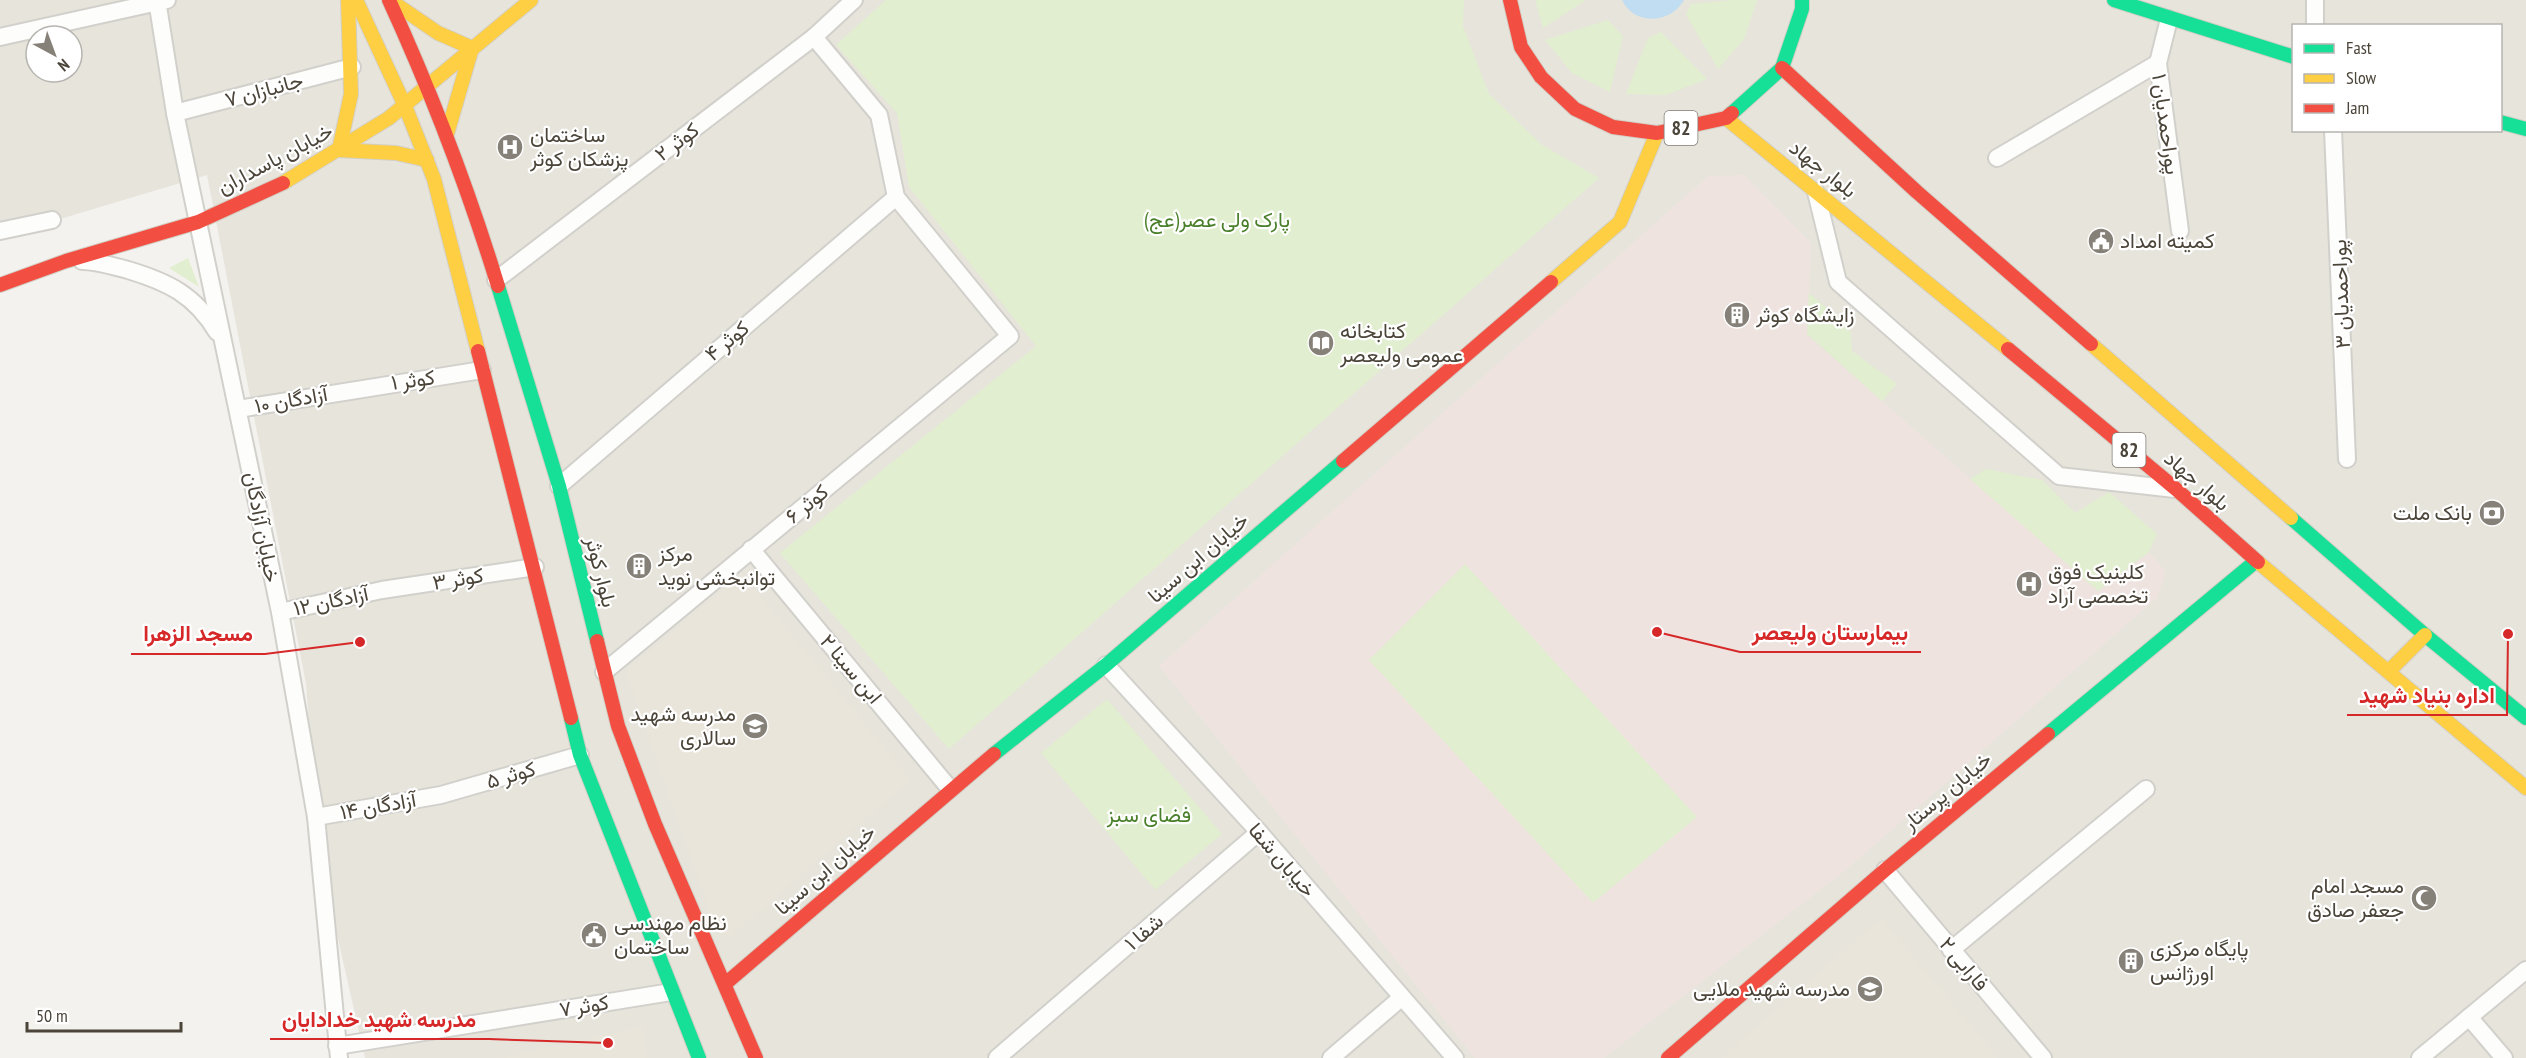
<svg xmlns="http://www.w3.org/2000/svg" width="2526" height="1058" font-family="'PT Sans Narrow',Vazirmatn,sans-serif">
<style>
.residential{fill:#e7e4dc;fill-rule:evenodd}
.education{fill:#eae5da}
.medical{fill:#eee3df}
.green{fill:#e1eecf}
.water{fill:#c0ddf1}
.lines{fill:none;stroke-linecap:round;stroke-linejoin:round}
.street-casing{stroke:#d2d0cb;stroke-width:20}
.fast-casing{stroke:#d3cfc5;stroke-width:16}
.slow-casing{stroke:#d3cfc5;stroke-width:16}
.jam-casing{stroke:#d3cfc5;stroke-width:16}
.street{stroke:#fdfdfc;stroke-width:16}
.fast{stroke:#16e098;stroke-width:14}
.slow{stroke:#ffcf43;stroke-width:14}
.jam{stroke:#f24e42;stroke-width:14}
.labels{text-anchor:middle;stroke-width:4.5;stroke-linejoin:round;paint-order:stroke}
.shield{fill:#fff;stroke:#817c74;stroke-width:1.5}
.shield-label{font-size:20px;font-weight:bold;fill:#4b4439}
.street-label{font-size:21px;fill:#4b4439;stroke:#fff}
.poi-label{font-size:21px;fill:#4b4439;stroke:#fff;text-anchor:start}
.park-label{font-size:21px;fill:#4a7f2a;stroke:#fff}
.leader{fill:none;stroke:#d62828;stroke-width:2}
.callout-dot{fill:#d62828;stroke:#fff;stroke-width:2}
.callout-label{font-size:22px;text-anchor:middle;font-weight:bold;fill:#d62828;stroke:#fff;stroke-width:4.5;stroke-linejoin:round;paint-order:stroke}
</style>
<rect width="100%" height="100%" fill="#f4f2ee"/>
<path class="residential" d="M0 0H2526V1058H365L318 851 306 684 207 175 0 237ZM2294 26H2500V130H2294ZM36 36H72V72H36Z"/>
<g class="education">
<polygon points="742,574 910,780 729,937 717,932 626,672"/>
<polygon points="1881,919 1998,1058 1721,1058"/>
<polygon points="642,1027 647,1058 501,1058"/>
</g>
<polygon class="medical" points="1744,175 1811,243 1807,335 2098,591 2149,552 2166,572 2157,598 1847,869 1604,1058 1475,1058 1159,666 1708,176"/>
<g class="green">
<polygon points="886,0 1464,0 1463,26 1489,94 1542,145 1599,178 949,749 780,553 1036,346 909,187 897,113 836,45"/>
<polygon points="1535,0 1586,0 1543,28"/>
<polygon points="1733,0 1757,0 1744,39 1718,69 1686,15 1691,4"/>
<polygon points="1608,20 1623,36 1610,92 1572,73 1545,40"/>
<polygon points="1661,32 1707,79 1666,95 1626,94 1648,38"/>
<polygon points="188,258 199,287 169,268"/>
<polygon points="1809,293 1850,327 1852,351 1897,384 1882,401 1807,334"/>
<polygon points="1986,469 2042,480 2075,513 2109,492 2157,534 2149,552 2098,591 1970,479"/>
<polygon points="1465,564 1697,817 1593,903 1369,660"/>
<polygon points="1107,699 1222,834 1155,890 1041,753"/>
</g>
<path class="water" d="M1622 0H1684C1671 24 1634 26 1622 0Z"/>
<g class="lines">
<defs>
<g id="street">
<polyline points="157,0 175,113 280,612 316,817 339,1058"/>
<polyline points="2315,0 2315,26"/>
<polyline points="2169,19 2158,63 2180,231"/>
<polyline points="0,37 167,0"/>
<polyline points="175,113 352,67"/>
<polyline points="2333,130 2347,459"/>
<polyline points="1997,158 2158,63"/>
<polyline points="1816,192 1838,282 2059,476 2175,489"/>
<polyline points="0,231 52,220"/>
<path d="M82 261C98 261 112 266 128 270 168 282 195 295 217 332"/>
<polyline points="496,280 814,37 854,0"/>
<polyline points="238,409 482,370"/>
<polyline points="559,486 896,197"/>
<polyline points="751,549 950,789"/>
<polyline points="280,612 382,590 535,567"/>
<polyline points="1106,665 1259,832 1455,1058"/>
<polyline points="604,672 1010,336 896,197 879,115 814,37"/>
<polyline points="316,817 441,795 580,755"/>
<polyline points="1885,870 2043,1058"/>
<polyline points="1951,950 2146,789"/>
<polyline points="2469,1017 2504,1058"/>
<polyline points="337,1046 671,992"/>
<polyline points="997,1058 1259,832"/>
<polyline points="1331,1058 1401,998"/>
<polyline points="2420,1058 2526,970"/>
</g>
<g id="fast">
<polyline points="2114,0 2294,57"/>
<polyline points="1732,113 1782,68 1802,9 1802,0"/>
<polyline points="2500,122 2526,129"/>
<polyline points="498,286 559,486 597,641"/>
<polyline points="2291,518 2425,635 2526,718"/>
<polyline points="571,718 580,755 699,1058"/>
<polyline points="2048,734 2256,561"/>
<polyline points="994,754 1106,665 1343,461"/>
</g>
<g id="slow">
<polyline points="348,0 351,94 339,150 396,153 427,160"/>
<polyline points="356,0 405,106 434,179 478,351"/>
<polyline points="391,1 438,33 472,48 447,134"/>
<polyline points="1726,118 2008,349"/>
<polyline points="283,183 389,118 531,0"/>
<polyline points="1551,282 1620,222 1657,133"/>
<polyline points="2091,344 2291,518"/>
<polyline points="2258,562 2526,788"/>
<polyline points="2389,671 2425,635"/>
</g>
<g id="jam">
<path d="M389 0C433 96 467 185 498 286"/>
<polyline points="1510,0 1521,47 1541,77 1575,109 1613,127 1657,133 1726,118 1732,113"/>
<polyline points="1782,68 1917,192 2091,344"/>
<polyline points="0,285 66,261 198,222 283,183"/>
<polyline points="2008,349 2176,489 2258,562"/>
<polyline points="478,351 571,718"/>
<polyline points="1343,461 1551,282"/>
<polyline points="597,641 618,726 655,824 756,1058"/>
<polyline points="725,984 994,754"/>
<polyline points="1668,1058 1885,870 2048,734"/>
</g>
</defs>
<use href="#street" class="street-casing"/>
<use href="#fast" class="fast-casing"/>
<use href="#slow" class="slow-casing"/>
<use href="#jam" class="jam-casing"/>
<use href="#street" class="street"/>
<use href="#fast" class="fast"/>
<use href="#slow" class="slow"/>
<use href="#jam" class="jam"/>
</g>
<defs>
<symbol id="hospital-disc" viewBox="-11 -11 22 22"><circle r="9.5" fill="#868178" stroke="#fff"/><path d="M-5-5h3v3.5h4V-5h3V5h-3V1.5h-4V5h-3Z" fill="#fff"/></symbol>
<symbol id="civic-disc" viewBox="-11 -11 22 22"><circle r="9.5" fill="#868178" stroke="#fff"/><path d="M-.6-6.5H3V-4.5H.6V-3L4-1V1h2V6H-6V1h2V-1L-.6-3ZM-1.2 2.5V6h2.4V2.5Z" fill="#fff"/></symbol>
<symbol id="building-disc" viewBox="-11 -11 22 22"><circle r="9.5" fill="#868178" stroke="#fff"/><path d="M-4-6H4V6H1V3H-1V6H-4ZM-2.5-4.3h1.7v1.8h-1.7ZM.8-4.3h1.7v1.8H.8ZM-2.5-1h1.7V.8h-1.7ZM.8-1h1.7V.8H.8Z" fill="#fff"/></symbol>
<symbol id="library-disc" viewBox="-11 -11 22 22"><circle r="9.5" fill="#868178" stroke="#fff"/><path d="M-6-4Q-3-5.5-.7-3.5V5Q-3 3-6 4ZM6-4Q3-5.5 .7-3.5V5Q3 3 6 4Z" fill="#fff"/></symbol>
<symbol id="bank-disc" viewBox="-11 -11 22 22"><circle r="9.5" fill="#868178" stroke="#fff"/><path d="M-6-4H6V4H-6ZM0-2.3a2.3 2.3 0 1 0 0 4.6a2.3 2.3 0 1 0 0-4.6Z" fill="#fff"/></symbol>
<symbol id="school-disc" viewBox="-11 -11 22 22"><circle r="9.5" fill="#868178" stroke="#fff"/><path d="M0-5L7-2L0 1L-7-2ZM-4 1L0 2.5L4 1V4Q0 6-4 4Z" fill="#fff"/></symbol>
<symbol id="mosque-disc" viewBox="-11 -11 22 22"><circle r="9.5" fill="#868178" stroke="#fff"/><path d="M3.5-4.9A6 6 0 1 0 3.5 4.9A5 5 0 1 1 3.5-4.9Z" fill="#fff"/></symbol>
</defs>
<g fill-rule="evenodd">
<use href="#hospital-disc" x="495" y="132" width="30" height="30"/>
<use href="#civic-disc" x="2086" y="226" width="30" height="30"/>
<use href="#building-disc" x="1722" y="300" width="30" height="30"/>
<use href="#library-disc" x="1306" y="328" width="30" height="30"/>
<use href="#bank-disc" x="2477" y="498" width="30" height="30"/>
<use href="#building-disc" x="624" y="551" width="30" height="30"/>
<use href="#hospital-disc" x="2014" y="569" width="30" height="30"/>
<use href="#school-disc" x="740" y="711" width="30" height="30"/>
<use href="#mosque-disc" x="2409" y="883" width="30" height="30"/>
<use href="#civic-disc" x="579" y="920" width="30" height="30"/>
<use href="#building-disc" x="2116" y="946" width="30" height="30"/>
<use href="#school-disc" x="1855" y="974" width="30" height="30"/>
</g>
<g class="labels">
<g class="shield">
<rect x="1664.5" y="111" width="33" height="34" rx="4.5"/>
<rect x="2112.5" y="433" width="33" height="34" rx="4.5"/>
</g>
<g class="shield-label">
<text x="1681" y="135">82</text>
<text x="2129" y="457">82</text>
</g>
<g class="street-label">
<text transform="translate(264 90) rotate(-15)" y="7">جانبازان ۷</text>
<text transform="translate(2166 124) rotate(82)" y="7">پوراحمدیان ۱</text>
<text transform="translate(677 142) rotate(-37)" y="7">کوثر ۲</text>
<text transform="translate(275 159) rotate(-28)" y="7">خیابان پاسداران</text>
<text transform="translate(1823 169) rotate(38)" y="7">بلوار جهاد</text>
<text transform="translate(2341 294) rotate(-92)" y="7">پوراحمدیان ۳</text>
<text transform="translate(727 341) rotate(-40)" y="7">کوثر ۴</text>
<text transform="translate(413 380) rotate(-8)" y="7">کوثر ۱</text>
<text transform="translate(291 400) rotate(-10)" y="7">آزادگان ۱۰</text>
<text transform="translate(2197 481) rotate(41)" y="7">بلوار جهاد</text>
<text transform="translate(807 504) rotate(-39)" y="7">کوثر ۶</text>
<text transform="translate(262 527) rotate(79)" y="7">خیابان آزادگان</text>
<text transform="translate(1198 558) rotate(-41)" y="7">خیابان ابن سینا</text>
<text transform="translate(601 572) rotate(76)" y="7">بلوار کوثر</text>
<text transform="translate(458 579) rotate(-9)" y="7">کوثر ۳</text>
<text transform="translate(331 601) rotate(-12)" y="7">آزادگان ۱۲</text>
<text transform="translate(851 669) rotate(50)" y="7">ابن سینا ۲</text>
<text transform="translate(511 775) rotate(-16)" y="7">کوثر ۵</text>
<text transform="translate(1947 791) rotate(-40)" y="7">خیابان پرستار</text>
<text transform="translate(378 806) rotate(-10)" y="7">آزادگان ۱۴</text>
<text transform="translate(1282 860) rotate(49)" y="7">خیابان شفا</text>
<text transform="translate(825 870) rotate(-41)" y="7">خیابان ابن سینا</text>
<text transform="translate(1144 932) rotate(-41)" y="7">شفا ۱</text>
<text transform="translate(1964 964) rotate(50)" y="7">فارابی ۲</text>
<text transform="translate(584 1006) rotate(-9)" y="7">کوثر ۷</text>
</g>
<g class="poi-label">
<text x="530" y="142">ساختمان<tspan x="530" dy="24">پزشکان کوثر</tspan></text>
<text x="2120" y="248">کمیته امداد</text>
<text x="1756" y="322">زایشگاه کوثر</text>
<text x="1340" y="338">کتابخانه<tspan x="1340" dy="24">عمومی ولیعصر</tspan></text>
<text x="2472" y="520" text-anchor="end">بانک ملت</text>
<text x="658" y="561">مرکز<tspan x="658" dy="24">توانبخشی نوید</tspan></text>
<text x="2048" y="579">کلینیک فوق<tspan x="2048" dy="24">تخصصی آراد</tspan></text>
<text x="736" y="721" text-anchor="end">مدرسه شهید<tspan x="736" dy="24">سالاری</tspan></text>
<text x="2404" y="893" text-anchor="end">مسجد امام<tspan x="2404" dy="24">جعفر صادق</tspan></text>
<text x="614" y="930">نظام مهندسی<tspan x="614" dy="24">ساختمان</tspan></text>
<text x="2150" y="956">پایگاه مرکزی<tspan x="2150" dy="24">اورژانس</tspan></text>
<text x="1850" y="996" text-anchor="end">مدرسه شهید ملایی</text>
</g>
<g class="park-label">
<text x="1217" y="227">پارک ولی عصر(عج)</text>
<text x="1149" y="822">فضای سبز</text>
</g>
</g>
<path class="leader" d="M1657 632L1740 652H1921M360 642L265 654H131M2508 634L2507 715H2347M608 1043L489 1039H270"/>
<g class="callout-dot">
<circle cx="1657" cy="632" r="6"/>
<circle cx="360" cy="642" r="6"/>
<circle cx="2508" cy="634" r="6"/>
<circle cx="608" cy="1043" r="6"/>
</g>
<g class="callout-label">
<text x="1830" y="640">بیمارستان ولیعصر</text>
<text x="198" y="641">مسجد الزهرا</text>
<text x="2427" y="703">اداره بنیاد شهید</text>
<text x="379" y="1027">مدرسه شهید خدادایان</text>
</g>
<rect x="2292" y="24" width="210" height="108" fill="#ffffff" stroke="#b7b4b0" stroke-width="1.5"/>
<rect x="2304" y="44" width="30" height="9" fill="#16e098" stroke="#b7b4b0" stroke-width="1.5"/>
<text x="2346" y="54" font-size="18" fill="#4b4439">Fast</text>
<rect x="2304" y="74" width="30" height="9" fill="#ffcf43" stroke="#b7b4b0" stroke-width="1.5"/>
<text x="2346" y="84" font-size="18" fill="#4b4439">Slow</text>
<rect x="2304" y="104" width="30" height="9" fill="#f24e42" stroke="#b7b4b0" stroke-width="1.5"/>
<text x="2346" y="114" font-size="18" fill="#4b4439">Jam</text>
<g transform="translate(54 54) rotate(139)"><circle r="28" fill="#ffffff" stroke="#b7b4b0" stroke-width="1.5"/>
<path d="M0-4.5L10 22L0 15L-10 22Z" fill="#868178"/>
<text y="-9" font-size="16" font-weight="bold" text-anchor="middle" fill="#4b4439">N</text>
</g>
<path d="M27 1022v9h154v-9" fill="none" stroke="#4b4439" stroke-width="3"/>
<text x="36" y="1022" font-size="18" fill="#4b4439" stroke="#ffffff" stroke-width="4.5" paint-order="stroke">50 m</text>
</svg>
